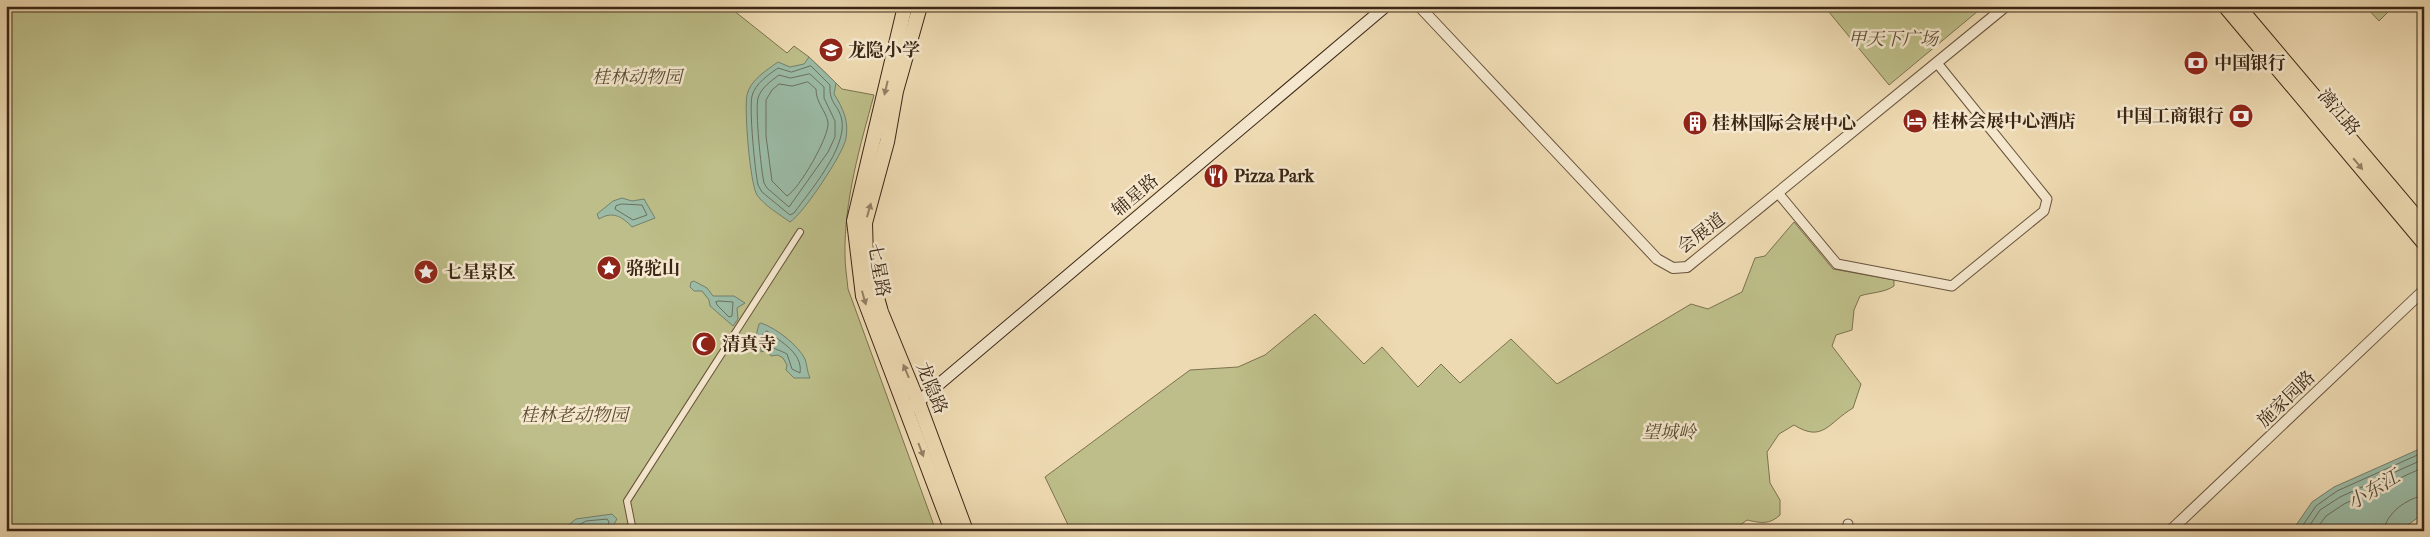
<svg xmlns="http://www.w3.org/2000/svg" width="2430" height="537" font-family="'IM FELL French Canon','Noto Serif SC',serif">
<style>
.green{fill:#bdbe89;stroke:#7c724f}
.water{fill:#9bbba6;stroke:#757f6c}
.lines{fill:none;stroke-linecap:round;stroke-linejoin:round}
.shore{stroke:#6b705e;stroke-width:1}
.pedestrian-casing{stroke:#68533c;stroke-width:8}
.minor-casing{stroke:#68533c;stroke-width:11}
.tertiary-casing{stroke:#68533c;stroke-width:12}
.secondary-casing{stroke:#3b2615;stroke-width:13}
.primary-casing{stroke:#3b2615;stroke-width:16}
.trunk-casing{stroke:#3b2615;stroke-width:16}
.pedestrian{stroke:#f4e7cd;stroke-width:6}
.minor{stroke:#f4e7cd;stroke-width:9}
.tertiary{stroke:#f4e7cd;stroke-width:10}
.secondary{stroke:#f4e7cd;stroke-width:11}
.primary{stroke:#eedab2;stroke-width:14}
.trunk{stroke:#eedab2;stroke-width:14}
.oneway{fill:#948064}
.labels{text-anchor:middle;stroke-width:5;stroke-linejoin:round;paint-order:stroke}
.park-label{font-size:18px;font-style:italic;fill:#5c4c32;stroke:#f4e7cd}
.poi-label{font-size:18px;font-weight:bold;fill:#3b2615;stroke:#f4e7cd;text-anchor:start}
.street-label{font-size:18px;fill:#3b2615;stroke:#f4e7cd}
.water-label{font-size:19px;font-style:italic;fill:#534b39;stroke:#f4e7cd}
</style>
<rect width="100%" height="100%" fill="#eedab2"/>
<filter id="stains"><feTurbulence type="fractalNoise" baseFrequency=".004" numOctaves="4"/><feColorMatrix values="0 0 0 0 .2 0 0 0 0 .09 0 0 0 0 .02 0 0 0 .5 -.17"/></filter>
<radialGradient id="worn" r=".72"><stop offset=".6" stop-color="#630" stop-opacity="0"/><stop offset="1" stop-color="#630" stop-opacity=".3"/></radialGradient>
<g class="green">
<path d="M6 6H728L787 53 794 46 809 57 842 89 874 95C860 146 844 201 845 255 845 266 847 278 848 289L936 531H6Z"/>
<polygon points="1824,6 1984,6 1889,85"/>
<polygon points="2365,6 2394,6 2379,21"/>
<path d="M1794 222 1833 269 1894 280V286C1884 293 1872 292 1860 296L1854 310 1852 330 1836 335 1832 346 1861 384 1853 408C1828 423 1823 443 1794 425L1779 434 1767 452 1770 483 1780 500V515C1769 525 1761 523 1747 520L1732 531H1071L1045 477 1190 370 1238 367 1265 355 1315 314 1364 364 1382 347 1418 387 1441 364 1460 383 1511 339 1557 384 1691 304 1708 309 1742 292 1755 258 1765 256Z"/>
</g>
<g class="water">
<path d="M809 57 836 83 834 94C843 108 849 121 846 138 844 153 803 214 790 222 779 214 765 206 757 195 750 184 744 109 747 95 750 80 767 70 778 62L790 67 804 64Z"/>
<path d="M622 198 632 201 644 199 655 218 632 227C622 216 612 211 599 219L597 214 613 201Z"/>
<polygon points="694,281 707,288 713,296 734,296 745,303 737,308 738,319 733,326 710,306 709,300 702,291 694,291 690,287 691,282"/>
<path d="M761 323C776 328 798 345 805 359 807 364 807 372 810 378H794L786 370 787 365 783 358 778 355 771 356 767 350 761 352V343L756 336 759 324Z"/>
<polygon points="2424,447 2424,513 2400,531 2292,531 2312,502 2334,487"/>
<polygon points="612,514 617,519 610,531 561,531 576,519"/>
</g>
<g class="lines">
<g class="shore">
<path d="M811 66 830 85C829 105 839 104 842 121 846 149 810 191 794 213L790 215 762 192 758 185C755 171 749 110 752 96 755 84 768 75 778 68L791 72Z"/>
<path d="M810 74 824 87V98L835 121V137L828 152 789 207 767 188 764 183C761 169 755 111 758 98 761 88 771 81 779 75L790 78Z"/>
<path d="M808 82 816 89C816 103 825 109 828 122 830 136 799 189 787 196L772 181 766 136V100L772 90 779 84 792 86Z"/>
<polygon points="622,204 642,205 647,215 633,220 615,209 616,206"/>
<polygon points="719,301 733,302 732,316 729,317 717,305 716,302"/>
<path d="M767 331C781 342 803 353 800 373L792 369 787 354C774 347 770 350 762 336Z"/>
<polyline points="568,531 586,521 607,519 609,522 606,531"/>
<polyline points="2299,531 2316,506 2337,491 2424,452"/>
<polyline points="2306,531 2320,510 2340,497 2424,459"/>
<polyline points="2315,531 2326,516 2344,504 2424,467"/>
<path d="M2384 531C2385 514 2408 497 2424 496"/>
</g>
<defs>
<polyline id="pedestrian" points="633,531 627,501 800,232"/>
<g id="minor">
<polyline points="1778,193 1837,264 1952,286 2044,211 2047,199 1937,63"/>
<polyline points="1848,524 1848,531"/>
</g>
<g id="tertiary">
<polyline points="1419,6 1657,259 1673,268 1687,267 2006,6"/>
<polyline points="2170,531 2424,290"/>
</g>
<polyline id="secondary" points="912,407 1386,6"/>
<g id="primary">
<polyline points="905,6 854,221 863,296 952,531"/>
<polyline points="920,6 896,91 887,142 865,223 866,258 881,312 918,402 966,531"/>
</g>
<g id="trunk">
<polyline points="2225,6 2424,243"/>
<polyline points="2238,6 2424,226"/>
</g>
</defs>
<use href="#pedestrian" class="pedestrian-casing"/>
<use href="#minor" class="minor-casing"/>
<use href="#tertiary" class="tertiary-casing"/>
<use href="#secondary" class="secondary-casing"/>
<use href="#primary" class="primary-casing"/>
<use href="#trunk" class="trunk-casing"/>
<use href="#pedestrian" class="pedestrian"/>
<use href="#minor" class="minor"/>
<use href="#tertiary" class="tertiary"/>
<use href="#secondary" class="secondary"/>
<use href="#primary" class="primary"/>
<use href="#trunk" class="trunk"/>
</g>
<defs><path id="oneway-solid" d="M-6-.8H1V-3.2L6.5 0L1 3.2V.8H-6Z" transform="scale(1.25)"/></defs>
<g class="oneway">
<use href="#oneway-solid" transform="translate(886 88) rotate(103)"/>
<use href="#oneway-solid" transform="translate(2358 164) rotate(50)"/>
<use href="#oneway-solid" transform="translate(869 210) rotate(-74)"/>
<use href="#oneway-solid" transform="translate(864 298) rotate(74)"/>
<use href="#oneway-solid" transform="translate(906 371) rotate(-113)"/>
<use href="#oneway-solid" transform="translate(921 450) rotate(69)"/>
</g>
<defs>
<symbol id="school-disc" viewBox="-11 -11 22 22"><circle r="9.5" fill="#8f2418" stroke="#f4e7cd"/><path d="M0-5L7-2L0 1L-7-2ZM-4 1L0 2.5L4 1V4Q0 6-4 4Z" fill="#fff"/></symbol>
<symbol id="bank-disc" viewBox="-11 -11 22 22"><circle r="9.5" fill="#8f2418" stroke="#f4e7cd"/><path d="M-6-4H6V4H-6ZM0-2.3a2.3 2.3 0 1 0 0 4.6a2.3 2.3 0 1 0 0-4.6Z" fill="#fff"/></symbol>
<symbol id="hotel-disc" viewBox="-11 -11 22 22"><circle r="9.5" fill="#8f2418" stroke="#f4e7cd"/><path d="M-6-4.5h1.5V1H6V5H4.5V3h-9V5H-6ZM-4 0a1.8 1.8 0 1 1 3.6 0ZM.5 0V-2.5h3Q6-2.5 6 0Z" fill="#fff"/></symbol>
<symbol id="building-disc" viewBox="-11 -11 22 22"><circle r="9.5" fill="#8f2418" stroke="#f4e7cd"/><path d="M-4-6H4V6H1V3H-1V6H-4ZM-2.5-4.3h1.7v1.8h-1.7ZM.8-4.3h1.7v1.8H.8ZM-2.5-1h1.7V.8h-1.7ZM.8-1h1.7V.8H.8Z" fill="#fff"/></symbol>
<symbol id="restaurant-disc" viewBox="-11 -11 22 22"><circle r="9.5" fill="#8f2418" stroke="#f4e7cd"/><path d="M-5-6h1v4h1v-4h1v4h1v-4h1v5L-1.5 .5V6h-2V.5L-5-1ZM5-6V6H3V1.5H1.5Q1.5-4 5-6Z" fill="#fff"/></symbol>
<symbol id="sight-disc" viewBox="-11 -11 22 22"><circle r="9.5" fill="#8f2418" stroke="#f4e7cd"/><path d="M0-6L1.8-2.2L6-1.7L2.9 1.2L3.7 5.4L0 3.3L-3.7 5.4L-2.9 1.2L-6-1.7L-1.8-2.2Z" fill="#fff"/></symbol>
<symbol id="mosque-disc" viewBox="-11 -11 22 22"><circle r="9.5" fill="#8f2418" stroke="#f4e7cd"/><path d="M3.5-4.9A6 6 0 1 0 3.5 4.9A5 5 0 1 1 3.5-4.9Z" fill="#fff"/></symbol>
</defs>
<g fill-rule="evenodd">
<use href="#school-disc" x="817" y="36" width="28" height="28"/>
<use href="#bank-disc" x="2182" y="49" width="28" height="28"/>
<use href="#bank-disc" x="2227" y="102" width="28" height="28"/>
<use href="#hotel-disc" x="1901" y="107" width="28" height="28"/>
<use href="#building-disc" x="1681" y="109" width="28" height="28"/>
<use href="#restaurant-disc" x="1202" y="162" width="28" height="28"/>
<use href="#sight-disc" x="595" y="254" width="28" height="28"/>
<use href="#sight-disc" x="412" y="258" width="28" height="28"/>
<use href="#mosque-disc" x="690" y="330" width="28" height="28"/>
</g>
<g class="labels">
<g class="park-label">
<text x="1893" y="45">甲天下广场</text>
<text x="637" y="83">桂林动物园</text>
<text x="574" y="421">桂林老动物园</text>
<text x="1669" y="438">望城岭</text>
</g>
<g class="poi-label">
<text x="848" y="56">龙隐小学</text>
<text x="2214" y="69">中国银行</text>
<text x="2224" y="122" text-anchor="end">中国工商银行</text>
<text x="1932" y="127">桂林会展中心酒店</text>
<text x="1712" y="129">桂林国际会展中心</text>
<text x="1234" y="182">Pizza Park</text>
<text x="626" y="274">骆驼山</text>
<text x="444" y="278">七星景区</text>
<text x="722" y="350">清真寺</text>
</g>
<g class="street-label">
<text transform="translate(2339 112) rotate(50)" y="6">漓江路</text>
<text transform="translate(1135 195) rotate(-40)" y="6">辅星路</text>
<text transform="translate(1701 233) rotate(-37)" y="6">会展道</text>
<text transform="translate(879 270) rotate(80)" y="6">七星路</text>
<text transform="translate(932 388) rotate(68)" y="6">龙隐路</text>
<text transform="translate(2286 399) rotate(-44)" y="6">施家园路</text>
</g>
<g class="water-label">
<text transform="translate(2373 489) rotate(-31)" y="7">小东江</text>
</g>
</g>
<rect width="2430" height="537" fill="none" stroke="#eedab2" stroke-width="25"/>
<rect x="8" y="8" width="2415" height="522" fill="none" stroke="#3b2615" stroke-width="2.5"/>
<rect x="12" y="12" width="2405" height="512" fill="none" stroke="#3b2615"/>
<rect width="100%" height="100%" filter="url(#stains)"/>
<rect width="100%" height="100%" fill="url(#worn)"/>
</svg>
